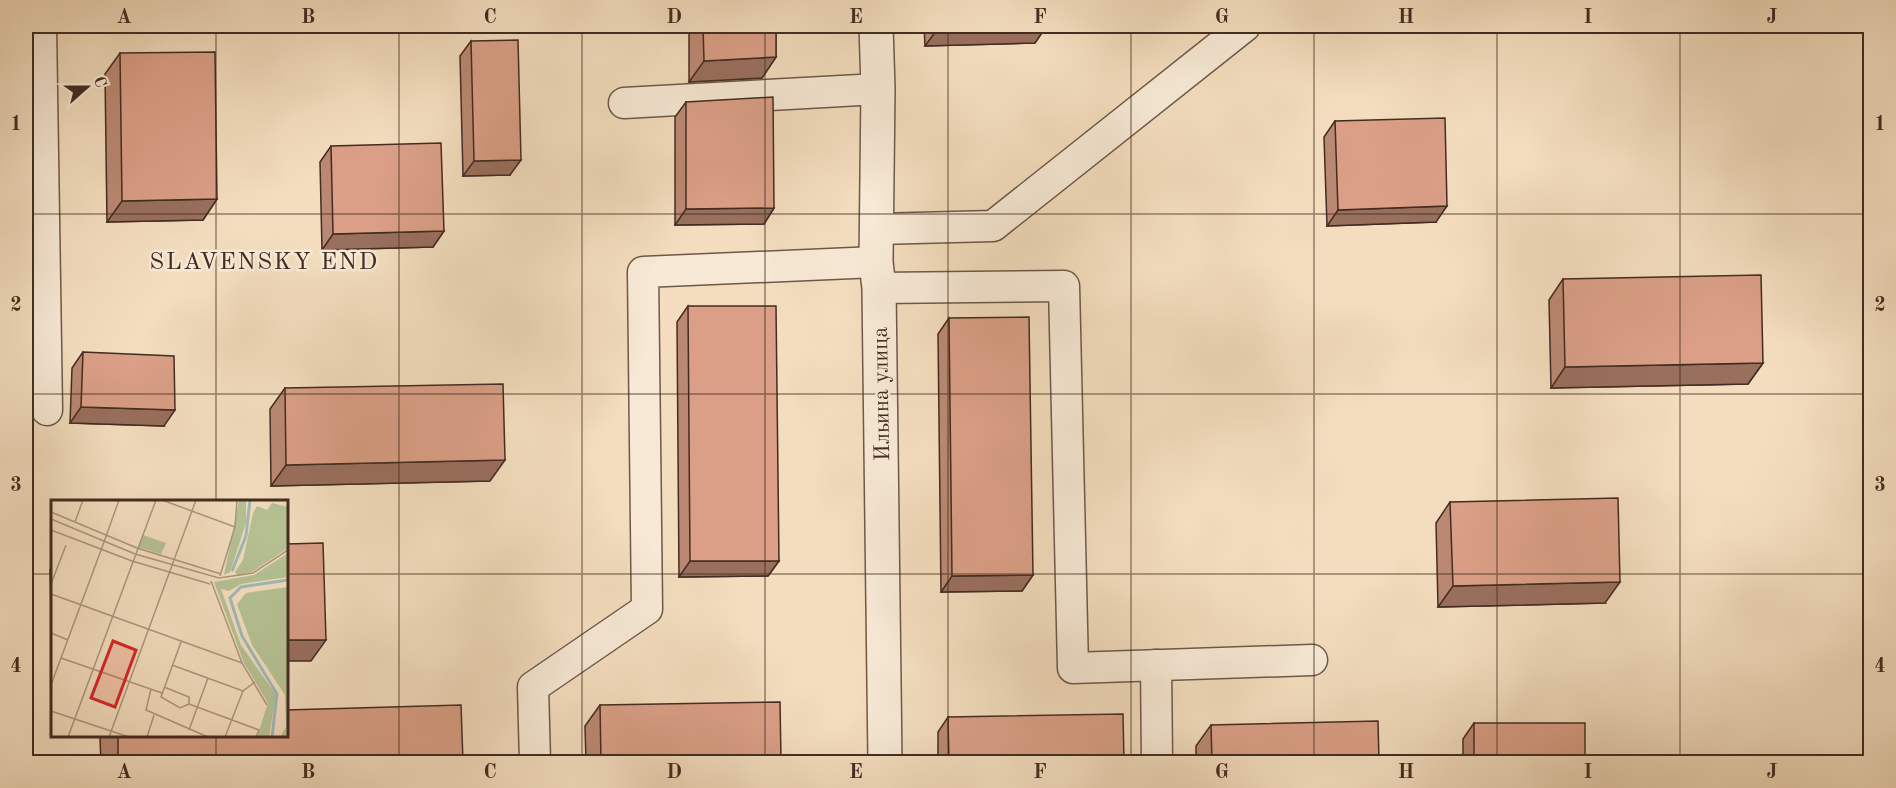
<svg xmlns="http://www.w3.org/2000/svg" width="1896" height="788" font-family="'Old Standard TT',serif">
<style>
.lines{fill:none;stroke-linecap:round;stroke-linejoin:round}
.service-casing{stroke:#6f5848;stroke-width:33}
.minor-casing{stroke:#6f5848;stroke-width:36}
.service{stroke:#f7e9d5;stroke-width:30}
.minor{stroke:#f7e9d5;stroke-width:33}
.wall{fill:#bb8973;stroke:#432c21;stroke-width:1.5}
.shaded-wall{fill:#996f5e;stroke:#432c21;stroke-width:1.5}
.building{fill:#da9f86;stroke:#432c21;stroke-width:1.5}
.grid{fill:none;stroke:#432c21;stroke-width:1.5;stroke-opacity:0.55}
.labels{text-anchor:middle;stroke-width:5;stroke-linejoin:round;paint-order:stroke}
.street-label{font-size:22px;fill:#432c21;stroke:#f7e9d5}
.neighbourhood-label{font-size:24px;letter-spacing:1.5px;fill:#432c21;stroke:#f7e9d5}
.inset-river{fill:none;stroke:#9ebaba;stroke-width:3}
.inset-road{fill:none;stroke:#ad967f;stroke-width:1.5}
.view{fill:#d62828;fill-opacity:0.15;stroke:#d62828;stroke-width:3}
.inset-edge{fill:none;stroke:#432c21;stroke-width:3}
.neatline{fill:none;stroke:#432c21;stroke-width:2}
.grid-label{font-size:20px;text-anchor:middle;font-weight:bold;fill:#432c21}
</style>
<rect width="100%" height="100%" fill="#f3ddbe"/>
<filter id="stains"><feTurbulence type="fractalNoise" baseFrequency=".00333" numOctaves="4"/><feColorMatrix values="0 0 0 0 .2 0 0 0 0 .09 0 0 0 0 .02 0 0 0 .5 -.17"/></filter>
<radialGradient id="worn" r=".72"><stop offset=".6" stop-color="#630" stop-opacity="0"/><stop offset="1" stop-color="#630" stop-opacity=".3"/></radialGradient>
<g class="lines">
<defs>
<g id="service">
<polyline points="41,26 47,410"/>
<polyline points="624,103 878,89"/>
<polyline points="876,229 993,226 1245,26"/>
<polyline points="879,288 1064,286 1073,668 1312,660"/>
<polyline points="1156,665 1157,762"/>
<polyline points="535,762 533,687 647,609 643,272 876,262"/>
</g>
<polyline id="minor" points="876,26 878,89 876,262 879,288 885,762"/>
</defs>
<use href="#service" class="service-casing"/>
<use href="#minor" class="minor-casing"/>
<use href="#service" class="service"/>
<use href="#minor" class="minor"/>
</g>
<g class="wall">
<polygon points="689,26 776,26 776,57 762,78 689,82"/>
<polygon points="924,26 1046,26 1035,43 925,46"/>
<polygon points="471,41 510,175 463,176 460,56"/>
<polygon points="120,53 217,199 203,220 107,222 105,74"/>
<polygon points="686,102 774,208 764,224 675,225 675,117"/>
<polygon points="1335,121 1436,222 1327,226 1324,137"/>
<polygon points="331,146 444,231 433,247 322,250 320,162"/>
<polygon points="1563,279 1763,363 1748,384 1551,388 1549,300"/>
<polygon points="688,306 779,561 768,576 679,577 677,322"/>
<polygon points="949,318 1033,575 1022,591 941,592 938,334"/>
<polygon points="83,352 164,426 70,423 72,368"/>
<polygon points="285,388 490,481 271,486 270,409"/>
<polygon points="1450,502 1605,603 1438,607 1436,523"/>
<polygon points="52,567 52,648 50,570"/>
<polygon points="600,705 781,762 586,762 585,726"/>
<polygon points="948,717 1124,762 938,762 938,732"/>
<polygon points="1474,723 1585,762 1463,762 1463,739"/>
<polygon points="1211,725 1379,762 1196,762 1196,746"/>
<polygon points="102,735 286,735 463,762 101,762 100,739"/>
</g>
<g class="shaded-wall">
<polygon points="1046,27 1035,43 925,46 936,31"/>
<polygon points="776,57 762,78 689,82 704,61"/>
<polygon points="521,160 510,175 463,176 474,161"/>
<polygon points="217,199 203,220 107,222 122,201"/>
<polygon points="1447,206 1436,222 1327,226 1338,210"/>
<polygon points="774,208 764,224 675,225 686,209"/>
<polygon points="444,231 433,247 322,250 333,234"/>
<polygon points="1763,363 1748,384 1551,388 1565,367"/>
<polygon points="81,407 175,410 164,426 70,423"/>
<polygon points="505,460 490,481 271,486 286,465"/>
<polygon points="690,561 779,561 768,576 679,577"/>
<polygon points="1033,575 1022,591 941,592 952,576"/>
<polygon points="1620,582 1605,603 1438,607 1453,586"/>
<polygon points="286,640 326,640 311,661 286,661"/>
</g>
<g class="building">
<polygon points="703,26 776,26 776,57 704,61"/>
<polygon points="936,26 1046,26 1046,27 936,31"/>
<polygon points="518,40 521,160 474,161 471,41"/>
<polygon points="215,52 217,199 122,201 120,53"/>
<polygon points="773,97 774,208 686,209 686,102"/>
<polygon points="1445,118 1447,206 1338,210 1335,121"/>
<polygon points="441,143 444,231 333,234 331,146"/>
<polygon points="1761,275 1763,363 1565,367 1563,279"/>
<polygon points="688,306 776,306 779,561 690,561"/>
<polygon points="1029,317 1033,575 952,576 949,318"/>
<polygon points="83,352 174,356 175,410 81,407"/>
<polygon points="503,384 505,460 286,465 285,388"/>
<polygon points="1618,498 1620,582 1453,586 1450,502"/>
<polygon points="323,543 326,640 286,640 286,544"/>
<polygon points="780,702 781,762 601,762 600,705"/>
<polygon points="461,705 463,762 118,762 118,735 286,735 286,710"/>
<polygon points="1123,714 1124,762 949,762 948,717"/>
<polygon points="1378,721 1379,762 1212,762 1211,725"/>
<rect x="1474" y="723" width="111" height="39"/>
</g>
<path class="grid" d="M216 26V502M399 26V762M582 26V762M765 26V762M948 26V762M1131 26V762M1314 26V762M1497 26V762M1680 26V762M26 214H1870M26 394H1870M26 574H52M286 574H1870M216 736V762"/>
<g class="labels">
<g class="street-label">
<text transform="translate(880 394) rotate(-91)" y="8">Ильина улица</text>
</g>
<g class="neighbourhood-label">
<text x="264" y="269">SLAVENSKY END</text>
</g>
</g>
<g transform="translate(51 500)">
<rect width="237" height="237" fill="#f3ddbe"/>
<path d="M188 0H195V23L179 72 173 75ZM221 3 237 7V48L201 72 187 76 184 72 192 60 202 13 206 6 216 10ZM92 35 115 43 110 54 87 47ZM237 53V77L190 84 178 91 170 89 190 145 225 195 218 237H206L217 203 193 163 163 82 203 75ZM237 87V237H229L235 227 234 195 201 145 186 104 195 93Z" fill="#b6c295"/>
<path class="inset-river" d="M181 71 195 36 199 0M221 237 226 194 191 136 179 98 190 87 237 80"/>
<path class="inset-road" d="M111 0 184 27M0 12 86 48 170 74M0 19 84 54 168 78 202 73 237 50M24 22 32 0M0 30 81 61 159 84M53 42 68 0M169 76 184 27 186 0M160 81 191 163 216 205M0 84 15 45M0 94 191 163M0 133 17 140M130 142 110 197 129 208 138 204M10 158 111 193M121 165 192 191M0 185 53 42M113 187 138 197V204M100 189 95 210 157 237M138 204 208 230 205 237M0 211 78 237M138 230 157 178M17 237 105 0M58 237 145 0M96 237 103 215M174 237 192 191 204 182"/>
<path class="view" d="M62 141 85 150 64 207 40 198Z"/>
<rect width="237" height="237" class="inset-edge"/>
</g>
<rect width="1896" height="788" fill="none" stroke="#f3ddbe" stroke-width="66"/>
<g transform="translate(87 87) rotate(69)" stroke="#f7e9d5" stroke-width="4.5" paint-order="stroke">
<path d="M0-4.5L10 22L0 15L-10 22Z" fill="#432c21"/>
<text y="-9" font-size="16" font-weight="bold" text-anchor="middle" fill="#432c21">С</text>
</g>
<rect x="33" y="33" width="1830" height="722" class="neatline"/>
<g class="grid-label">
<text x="124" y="23">A</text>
<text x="308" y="23">B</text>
<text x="490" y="23">C</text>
<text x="674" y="23">D</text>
<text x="856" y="23">E</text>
<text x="1040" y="23">F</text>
<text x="1222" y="23">G</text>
<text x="1406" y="23">H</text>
<text x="1588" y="23">I</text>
<text x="1772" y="23">J</text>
<text x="16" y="130">1</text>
<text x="1880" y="130">1</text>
<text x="16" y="311">2</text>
<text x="1880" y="311">2</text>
<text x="16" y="491">3</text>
<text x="1880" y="491">3</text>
<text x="16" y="672">4</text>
<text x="1880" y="672">4</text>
<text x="124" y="778">A</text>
<text x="308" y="778">B</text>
<text x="490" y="778">C</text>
<text x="674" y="778">D</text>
<text x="856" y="778">E</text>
<text x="1040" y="778">F</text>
<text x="1222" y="778">G</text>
<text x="1406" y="778">H</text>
<text x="1588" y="778">I</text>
<text x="1772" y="778">J</text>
</g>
<rect width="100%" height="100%" filter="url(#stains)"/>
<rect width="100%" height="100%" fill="url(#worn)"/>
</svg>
